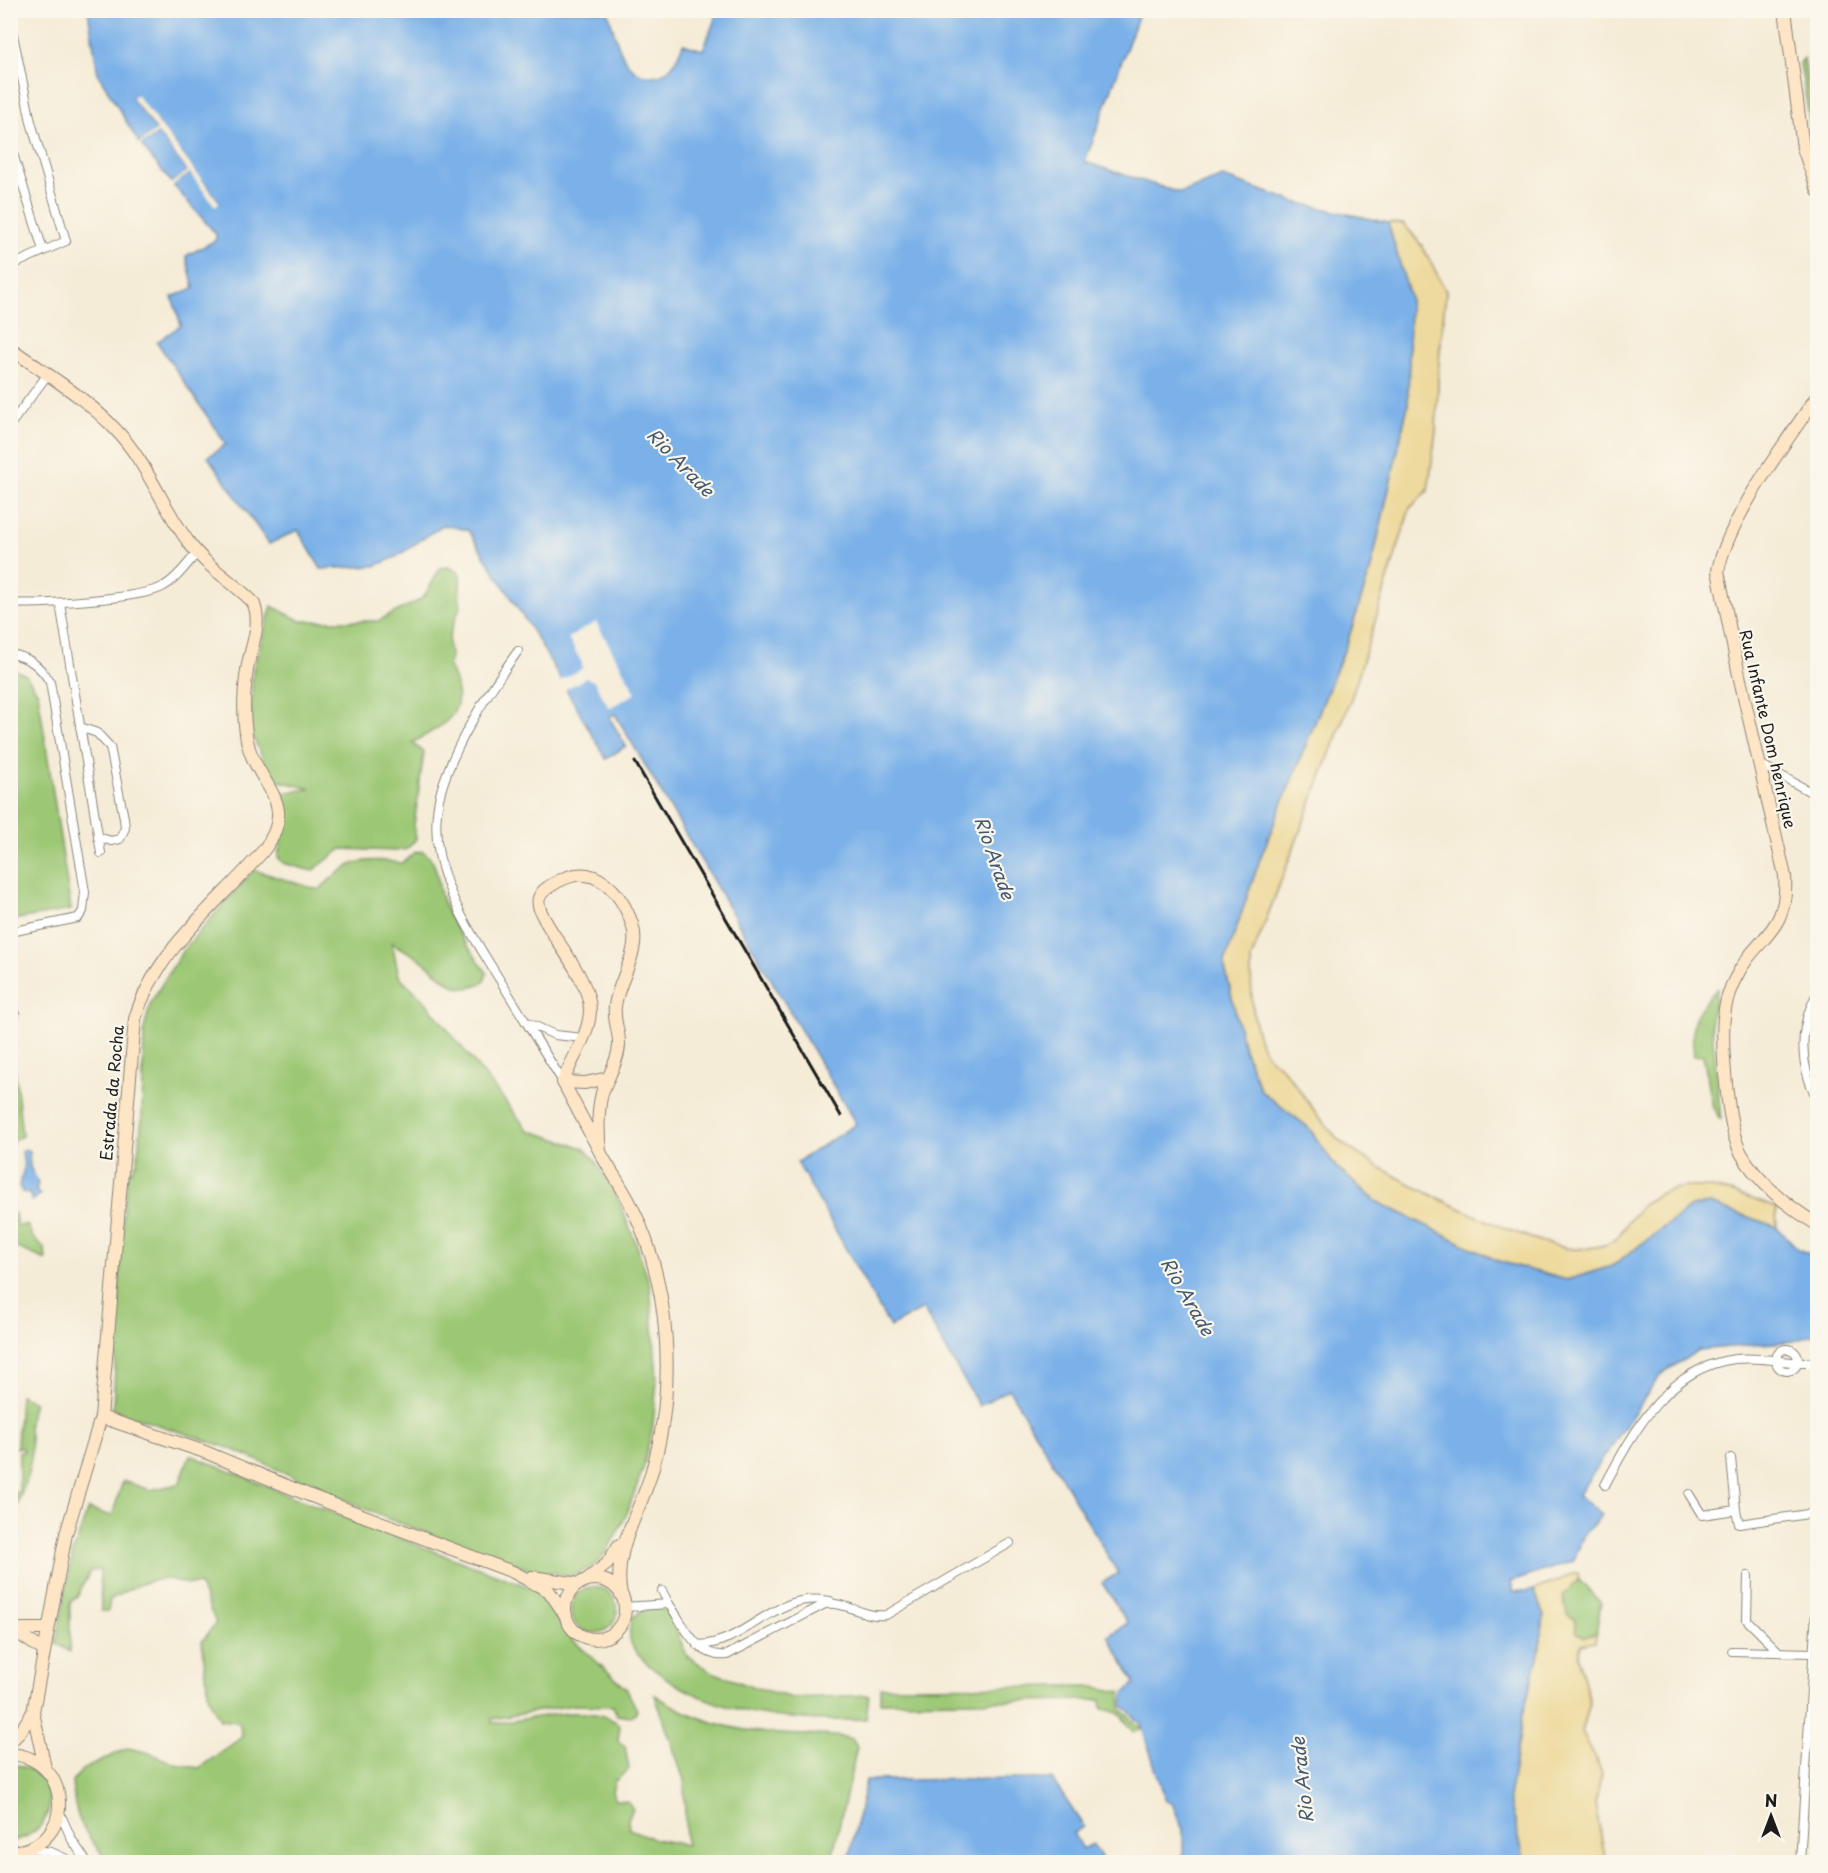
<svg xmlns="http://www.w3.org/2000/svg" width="1828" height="1873" font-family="'Playpen Sans',sans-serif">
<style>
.green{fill:#9cc875;stroke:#5c7248;stroke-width:1.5}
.sand{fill:#eeda9e;stroke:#857b5d;stroke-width:1.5}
.water{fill:#7ab1e9;stroke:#4b6682;stroke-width:1.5}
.pier{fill:#f5ecd7}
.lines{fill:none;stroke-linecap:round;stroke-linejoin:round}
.street-casing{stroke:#88847a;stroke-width:10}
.secondary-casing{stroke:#88847a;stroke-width:14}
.street{stroke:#fff;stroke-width:8}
.secondary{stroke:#fee5c5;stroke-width:12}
.rail{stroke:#1c1c1c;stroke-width:3}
.labels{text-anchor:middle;stroke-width:4.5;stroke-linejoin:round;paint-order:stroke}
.street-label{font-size:16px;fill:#1c1c1c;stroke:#fbf7ec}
.water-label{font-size:18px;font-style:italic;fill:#42586e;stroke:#fbf7ec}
</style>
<rect width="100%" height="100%" fill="#fbf7ec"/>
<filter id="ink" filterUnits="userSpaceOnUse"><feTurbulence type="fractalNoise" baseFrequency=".0167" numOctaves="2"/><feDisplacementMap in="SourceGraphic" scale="12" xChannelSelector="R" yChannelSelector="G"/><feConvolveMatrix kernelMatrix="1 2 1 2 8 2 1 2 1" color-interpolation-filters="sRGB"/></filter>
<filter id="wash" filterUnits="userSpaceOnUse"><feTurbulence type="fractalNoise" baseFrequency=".008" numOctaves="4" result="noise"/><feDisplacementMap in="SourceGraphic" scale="24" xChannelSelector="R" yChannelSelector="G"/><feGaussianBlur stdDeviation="1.35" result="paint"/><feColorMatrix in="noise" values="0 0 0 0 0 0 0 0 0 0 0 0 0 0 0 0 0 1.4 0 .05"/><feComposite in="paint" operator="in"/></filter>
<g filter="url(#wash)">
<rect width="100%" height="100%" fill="#f5ecd7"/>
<g class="green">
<polygon points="1804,58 1817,154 1817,169 1800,63"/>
<path d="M448 567 459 572C464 583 456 593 461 604 455 624 444 636 451 657L448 664C470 711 453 720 412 743L424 752 414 825 416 839 407 849 396 851 342 849 312 871 283 863 278 857C281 828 295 824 280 793L311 789 272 779 250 730 253 669 272 606 301 621H378L420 600 427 592 440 568Z"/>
<polygon points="11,668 26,675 38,693 71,910 11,920"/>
<path d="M422 851C440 863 436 878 441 896 450 924 470 949 487 973L484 982C459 997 446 980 428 965 417 956 404 950 392 943L399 976 425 1001 528 1130 584 1148 594 1159 615 1192 637 1246 650 1285 657 1379 653 1425 643 1469 626 1516 606 1553 593 1566 573 1576 528 1569 388 1519 232 1449 113 1410 122 1226 128 1176 137 1162 142 1119 144 1029 151 1002 183 950 254 870 319 890C349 860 361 857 402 863L414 853Z"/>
<path d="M1718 987 1711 1018 1721 1120 1713 1108 1703 1055 1694 1056C1690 1016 1693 1017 1718 987Z"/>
<polygon points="15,1069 22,1136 13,1140 11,1149 11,1073"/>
<polygon points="11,1213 15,1213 17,1226 27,1225 34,1239 45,1249 46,1260 11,1245"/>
<path d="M20 1395 35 1402C23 1427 33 1434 31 1458 29 1476 22 1492 16 1509L14 1508V1493L19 1492V1452L24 1451 23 1448H17Z"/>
<path d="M190 1455 353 1521 540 1591 551 1604 566 1634 626 1688 637 1710 635 1714 630 1717 617 1715 613 1706 573 1705 492 1719V1723C528 1722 590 1699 620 1725L618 1741 625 1746 629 1769 615 1781 612 1791 616 1800 628 1801 633 1810 628 1819 629 1829 655 1839 686 1845 684 1780 655 1695C693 1720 737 1732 782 1734 805 1736 830 1733 852 1739L857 1747 831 1862H108C84 1831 75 1823 72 1782L82 1770 128 1748 150 1753 175 1764 199 1768 242 1737 239 1722 220 1720 209 1699 202 1641 216 1623 199 1584C181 1586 181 1580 167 1579 147 1578 127 1590 110 1600L108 1611H101L100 1570 90 1571 78 1595 70 1603V1652L56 1643 73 1552 88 1509 112 1516 123 1481 150 1490 179 1484Z"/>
<polygon points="1579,1580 1601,1602 1596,1634 1585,1637 1577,1633 1575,1620 1567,1615 1563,1595"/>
<circle cx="594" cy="1610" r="23"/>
<path d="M654 1608 668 1611 687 1656 712 1672 747 1685 793 1698 869 1695 866 1719C793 1723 716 1716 656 1671 636 1656 624 1643 632 1618L641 1611Z"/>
<polygon points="1089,1686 1121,1692 1121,1709 1142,1730 1133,1732 1120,1714 1102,1708 1101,1700 880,1702 880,1687"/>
<path d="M11 1764C62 1771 62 1833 11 1841Z"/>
</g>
<g class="sand">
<path d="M1388 223 1404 224 1422 246 1446 291 1439 361 1436 431 1428 491 1410 508 1352 696 1251 959C1251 986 1251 1028 1265 1052 1268 1058 1277 1062 1282 1068 1301 1090 1317 1118 1338 1139 1368 1168 1536 1250 1576 1249 1628 1246 1612 1235 1643 1205 1681 1171 1736 1192 1776 1208L1777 1227 1710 1204 1691 1207 1612 1266 1566 1280 1498 1261 1376 1201 1336 1167 1308 1127 1261 1091 1244 1049 1224 964 1261 856 1347 643 1371 568 1408 405 1410 298Z"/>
<polygon points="1578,1572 1579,1580 1563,1595 1567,1615 1575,1620 1577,1633 1585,1637 1596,1634 1595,1642 1581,1645 1578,1656 1590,1703 1582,1731 1602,1773 1595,1804 1606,1862 1525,1862 1509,1798 1523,1713 1539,1653 1544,1616 1534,1590"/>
</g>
<g class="water">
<path d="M88 11H608C615 34 621 76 652 76 671 75 677 59 683 44L703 50 718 11H1140L1085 162 1180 193 1223 177 1295 202 1388 223 1410 298 1408 405 1371 568 1347 643 1261 856 1224 964 1244 1049 1261 1091 1308 1127 1336 1167 1376 1201 1498 1261 1567 1280 1612 1266 1691 1207 1710 1204 1777 1227 1798 1249 1817 1257V1334L1794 1341 1699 1350 1661 1374 1578 1495 1602 1515 1584 1534 1574 1561 1511 1582 1513 1592 1534 1590 1544 1616 1539 1653 1523 1714 1509 1798 1525 1862H1183V1830L1172 1803 1166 1801 1141 1724 1123 1706 1124 1694 1135 1683 1108 1636 1128 1623 1102 1583 1118 1573 1009 1389 979 1406 923 1309 890 1327 797 1162 856 1124 615 714 609 717 626 746 606 759 538 640 468 530 443 525 396 557 375 566 321 569 298 530 269 544 208 457 226 444 157 342 181 325 172 297 194 288 186 256 216 240V234L173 185 190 173 220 203 136 95 132 98 157 131 139 143 98 74Z"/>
<polygon points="158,133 188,171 172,183 141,145"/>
<polygon points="25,1149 29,1151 30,1167 38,1182 36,1191 40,1195 32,1201 30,1194 22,1192 19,1186 24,1168 22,1151"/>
<polygon points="1052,1779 1084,1827 1073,1833 1082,1849 1093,1844 1104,1862 848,1862 866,1780"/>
</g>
<g class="pier">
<polygon points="136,94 220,203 215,206 190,173 171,187 169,185 188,171 158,133 138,147 137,145 157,130 132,98"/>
<polygon points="596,622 636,693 609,708 594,681 585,678 563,691 557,682 582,669 582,663 568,638"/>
</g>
</g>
<g filter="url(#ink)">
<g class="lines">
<defs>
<g id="street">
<polyline points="10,20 31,122 66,241 10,266"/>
<polyline points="10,144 43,250"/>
<polyline points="10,425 48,374"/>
<path d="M10 603C38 605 143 599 164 586 177 579 187 564 197 553"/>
<polyline points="60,603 101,853"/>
<path d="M518 651C490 689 454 745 441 791 422 861 463 920 498 977 520 1012 541 1047 563 1082"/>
<path d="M10 654C29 657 40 666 50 682L85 892 83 911 78 918 10 932"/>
<polyline points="1818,702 1815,707 1818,717"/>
<polyline points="80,727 97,733 110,747 124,818 125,828 120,839 111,841 98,837"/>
<polyline points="1758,763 1818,796"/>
<path d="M1818 992C1798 1027 1799 1066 1818 1100"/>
<polyline points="10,1003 15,1014 10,1024"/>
<polyline points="526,1022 555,1035 583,1038"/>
<circle cx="1787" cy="1360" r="11"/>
<polyline points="1731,1458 1736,1510"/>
<path d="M1605 1485C1634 1431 1668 1367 1735 1359 1759 1356 1786 1363 1809 1363L1818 1358"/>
<polyline points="1689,1494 1702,1515 1736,1510 1739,1524 1815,1513 1818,1510"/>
<polyline points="1748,1576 1747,1620 1779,1652"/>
<polyline points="662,1591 669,1604"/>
<path d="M624 1607 669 1604C684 1625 697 1659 727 1655L825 1604C847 1601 862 1618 886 1615L1010 1543"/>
<path d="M697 1645C749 1644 773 1590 830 1601"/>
<polyline points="1732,1651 1813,1653"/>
<polyline points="59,1811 72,1840 87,1862"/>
<polyline points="29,1849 51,1852 73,1862"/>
<polyline points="1800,1862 1818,1581"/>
</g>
<g id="secondary">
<polyline points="1785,10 1803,148 1818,191"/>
<path d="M10 348C46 374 85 397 115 429 146 461 161 504 187 540 204 565 232 581 253 602 263 624 250 648 247 670 244 690 243 714 246 734 252 785 303 799 263 851 218 904 155 950 135 1019L101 1417 66 1534 33 1712 45 1768"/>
<path d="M1818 395C1787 441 1728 518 1718 571L1739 675 1785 876C1789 934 1756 935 1735 979 1730 988 1727 998 1725 1009 1720 1039 1727 1127 1741 1153 1757 1182 1790 1208 1818 1225"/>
<polyline points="563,1082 585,1083 608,1078"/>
<path d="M600 1152C598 1132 597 1113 602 1093 607 1078 618 1062 619 1046 620 1032 613 1021 615 1006 618 979 642 952 632 924 621 892 595 861 559 881 552 885 542 889 539 898 532 918 591 973 590 1011 589 1036 571 1059 563 1082L600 1152C609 1169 621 1185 630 1203 671 1283 677 1388 651 1474 639 1515 612 1550 621 1595"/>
<polyline points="101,1417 205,1452 311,1496 513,1572 549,1591 566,1616"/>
<polyline points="532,1577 579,1584"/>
<circle cx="595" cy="1609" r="30"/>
<polyline points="586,1580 607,1564 619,1545"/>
<polyline points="10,1628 43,1650"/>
<polyline points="13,1629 46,1629"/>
<polyline points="10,1742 20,1732 33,1712"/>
<path d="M10 1754C75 1758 76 1849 10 1852"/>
</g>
</defs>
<use href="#street" class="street-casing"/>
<use href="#secondary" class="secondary-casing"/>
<use href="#street" class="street"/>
<use href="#secondary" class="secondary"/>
<polyline class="rail" points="635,762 841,1116"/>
</g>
</g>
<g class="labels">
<g class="street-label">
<text transform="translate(1768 729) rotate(77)" y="6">Rua Infante Dom henrique</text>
<text transform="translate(112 1093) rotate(-85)" y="6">Estrada da Rocha</text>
</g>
<g class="water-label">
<text transform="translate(680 463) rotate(46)" y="6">Rio Arade</text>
<text transform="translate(994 858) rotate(71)" y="6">Rio Arade</text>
<text transform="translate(1187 1297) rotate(60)" y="6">Rio Arade</text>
<text transform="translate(1303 1780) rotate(-96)" y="6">Rio Arade</text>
</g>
</g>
<rect width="1828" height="1873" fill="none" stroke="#fbf7ec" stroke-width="36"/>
<g transform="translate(1771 1816)" stroke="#fbf7ec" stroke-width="4.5" paint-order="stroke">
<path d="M0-4.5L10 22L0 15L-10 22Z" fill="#1c1c1c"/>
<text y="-9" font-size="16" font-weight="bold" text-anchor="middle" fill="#1c1c1c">N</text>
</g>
</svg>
